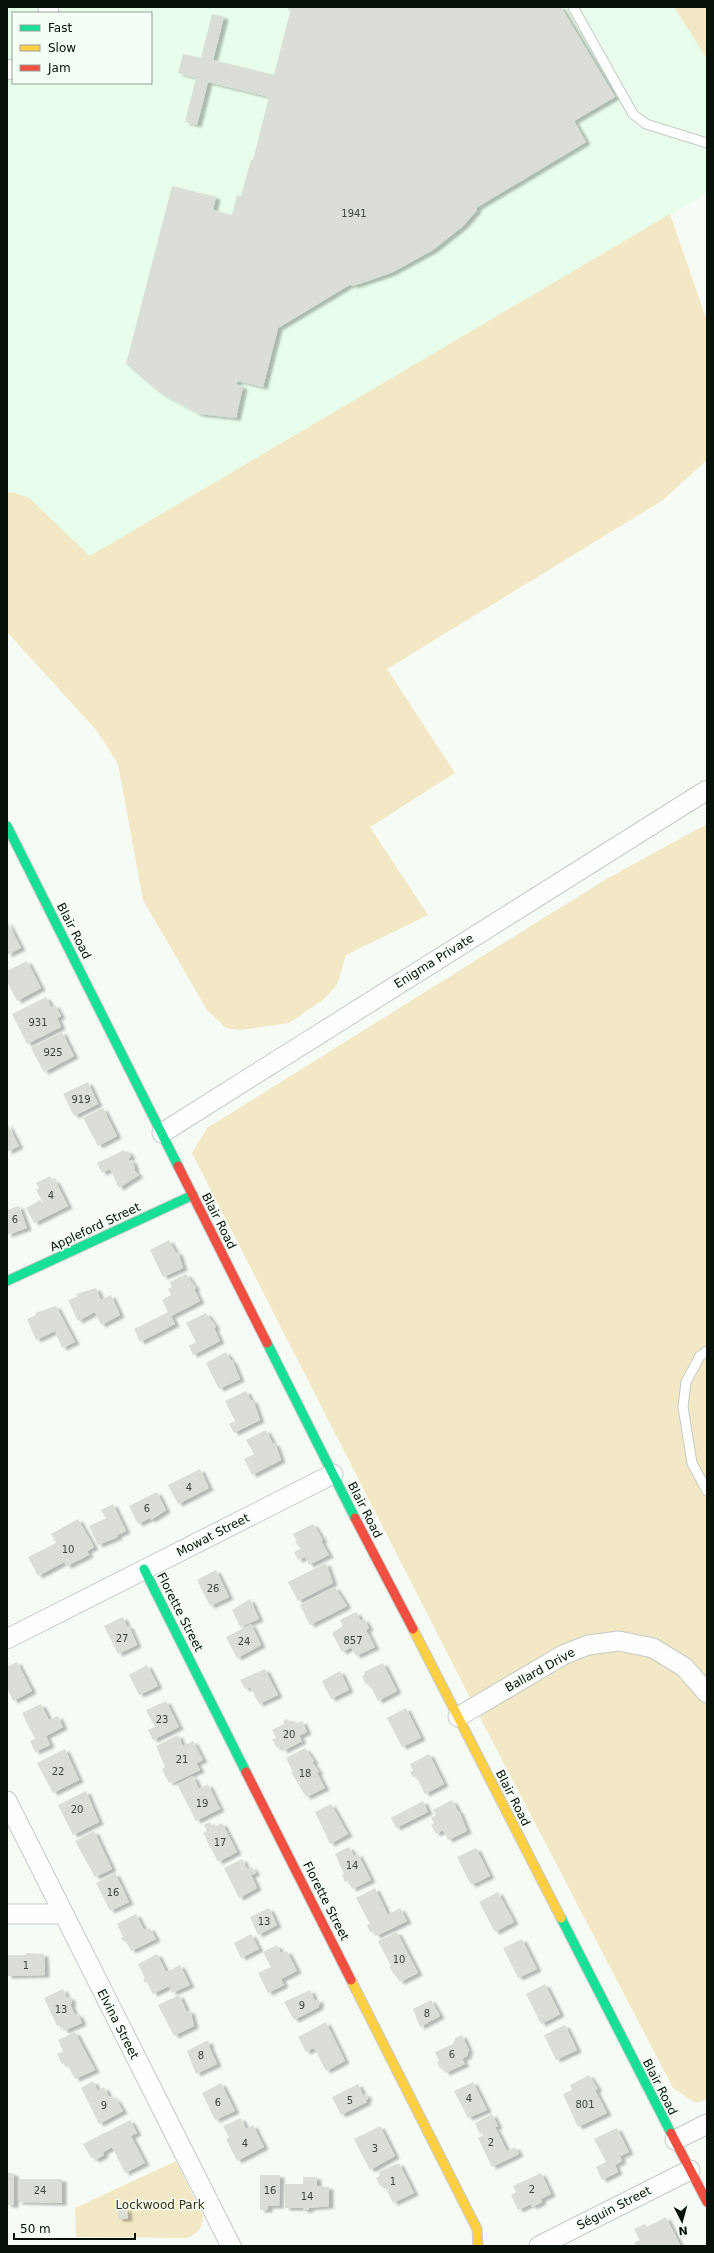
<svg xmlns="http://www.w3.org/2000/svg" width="714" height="2253" font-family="'DejaVu Sans',sans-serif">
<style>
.built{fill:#e8fdeb;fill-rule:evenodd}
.green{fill:#f2e8c5}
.building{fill:#daded6;filter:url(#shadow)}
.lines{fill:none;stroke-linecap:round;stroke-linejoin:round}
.lane-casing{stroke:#c3cbc4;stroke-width:11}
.street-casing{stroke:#c3cbc4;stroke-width:21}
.fast-casing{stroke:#c3cbc4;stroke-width:11}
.slow-casing{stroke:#c3cbc4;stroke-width:11}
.jam-casing{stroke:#c3cbc4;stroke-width:11}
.lane{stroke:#fefefe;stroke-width:9}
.street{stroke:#fefefe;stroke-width:19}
.fast{stroke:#16e098;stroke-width:9}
.slow{stroke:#ffcf43;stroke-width:9}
.jam{stroke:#f24e42;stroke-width:9}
.labels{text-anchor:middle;stroke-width:3;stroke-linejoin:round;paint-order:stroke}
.number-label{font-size:10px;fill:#3c443c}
.street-label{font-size:12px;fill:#071009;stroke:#f3fef5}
.park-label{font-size:12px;fill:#3a3012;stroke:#f3fef5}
</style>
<defs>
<filter id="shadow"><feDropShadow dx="4.5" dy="2.5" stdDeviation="1" flood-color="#0004"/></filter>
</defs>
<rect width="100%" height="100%" fill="#f6fbf6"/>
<path class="built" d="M7 7H707V193L7 605ZM13 13H151V83H13Z"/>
<g class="green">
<polygon points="674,7 707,7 707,59"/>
<polygon points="670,214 707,321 707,460 663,500 387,669 455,773 370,827 428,915 346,955 337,985 324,999 289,1023 240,1030 226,1028 207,1010 143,900 118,764 97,731 7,632 7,493 12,492 29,498 90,556"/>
<polygon points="707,824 707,2099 696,2103 673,2088 485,1727 192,1153 207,1128 608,878"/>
<path d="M176 2161 203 2216C202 2228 198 2234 187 2238L76 2237 75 2208Z"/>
</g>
<g class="building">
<polygon points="287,7 561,7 615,97 574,121 586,142 476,208 477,210 463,226 433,250 391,273 362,283 352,286 351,284 278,328 263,387 238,381 236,384 243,387 236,418 199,414 160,393 126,364 172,186 216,197 213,210 232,215 237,195 241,196 251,159 253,160 269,97 208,82 197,125 185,122 196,78 178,73 183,54 201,58 212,14 224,17 213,60 274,75 290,12"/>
<polygon points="7,921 21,948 7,955"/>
<polygon points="27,961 41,988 17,1001 7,982 7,971"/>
<polygon points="46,997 51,1007 55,1005 61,1016 57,1018 61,1027 27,1044 12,1014"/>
<polygon points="62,1032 74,1056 44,1072 31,1048"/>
<polygon points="88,1082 98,1104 74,1116 63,1094"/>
<polygon points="103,1108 117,1136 98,1146 83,1118"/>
<polygon points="7,1123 19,1146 7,1152"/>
<polygon points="124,1150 125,1152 128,1151 131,1157 128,1159 129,1161 132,1160 135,1169 134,1170 139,1175 119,1188 110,1169 102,1173 97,1163"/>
<polygon points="50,1176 52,1181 55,1180 68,1206 34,1223 26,1208 40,1200 46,1208 36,1190 39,1188 36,1183"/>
<polygon points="19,1206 27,1228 7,1235 7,1210"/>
<polygon points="169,1240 176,1253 178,1252 183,1268 163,1277 150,1250"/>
<polygon points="186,1274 196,1288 194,1289 200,1301 171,1316 175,1324 140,1342 134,1329 168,1312 162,1300 171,1295 168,1289 172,1287 170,1282"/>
<polygon points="96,1288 101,1300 111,1295 120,1315 101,1325 95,1312 78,1321 68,1300 77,1297 76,1294"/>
<polygon points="56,1306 75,1342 62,1348 55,1331 36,1340 27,1319 36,1315 35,1313"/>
<polygon points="206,1313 216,1327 214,1328 220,1341 193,1355 189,1346 196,1342 186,1323"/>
<polygon points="226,1352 231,1361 232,1360 240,1379 219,1389 206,1363"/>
<polygon points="246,1391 251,1401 253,1400 260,1420 234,1433 229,1424 235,1421 225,1401"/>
<polygon points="266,1430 273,1444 275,1443 281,1460 252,1475 244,1459 254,1454 246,1440"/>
<polygon points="200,1469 209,1488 178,1504 168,1485"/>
<polygon points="157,1492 166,1510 151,1520 150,1518 138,1524 129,1506"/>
<polygon points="113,1504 126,1531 117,1535 118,1537 98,1545 89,1526 106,1518 101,1510"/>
<polygon points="78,1519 94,1547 87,1551 89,1555 67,1566 64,1562 38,1576 28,1557 56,1543 51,1534"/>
<polygon points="313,1524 323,1540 321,1541 329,1555 309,1565 305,1557 298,1560 294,1552 301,1549 295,1542 297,1541 293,1534"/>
<polygon points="326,1563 333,1583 298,1601 288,1582"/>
<polygon points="216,1570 229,1597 210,1606 197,1580"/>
<polygon points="335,1587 347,1606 310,1625 300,1605"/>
<polygon points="250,1599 259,1619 240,1627 232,1610"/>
<polygon points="356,1612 361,1621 364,1619 369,1628 366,1630 375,1647 356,1656 351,1647 342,1652 332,1633 343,1626 340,1620"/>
<polygon points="123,1617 127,1627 129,1626 137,1645 118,1654 104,1626"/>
<polygon points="251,1624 261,1645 237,1658 226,1637"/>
<polygon points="17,1662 32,1691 13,1701 7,1688 7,1667"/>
<polygon points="383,1663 397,1691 378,1701 369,1683 366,1685 362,1676 365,1674 364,1672"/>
<polygon points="147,1665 158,1686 139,1695 129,1675"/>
<polygon points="265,1669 278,1695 259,1704 250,1687 245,1689 240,1680"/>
<polygon points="340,1671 349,1690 331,1699 322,1681"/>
<polygon points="166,1701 179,1727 153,1740 148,1730 155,1727 146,1710"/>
<polygon points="41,1704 49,1720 58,1716 63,1727 46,1736 50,1745 35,1752 30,1741 35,1739 22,1713"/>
<polygon points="406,1708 421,1738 402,1747 387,1718"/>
<polygon points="288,1719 289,1721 295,1721 296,1724 302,1721 307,1732 299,1736 302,1741 283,1751 281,1746 277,1748 272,1739 276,1738 272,1730 284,1724 283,1721"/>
<polygon points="178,1735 183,1746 193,1741 203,1760 196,1763 200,1770 173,1783 172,1781 169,1783 162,1769 165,1767 156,1746"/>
<polygon points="305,1748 314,1761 312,1762 319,1772 317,1773 325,1788 306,1797 291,1772 293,1772 286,1758"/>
<polygon points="65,1749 79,1780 53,1793 37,1763"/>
<polygon points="429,1754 444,1784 425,1794 416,1776 413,1777 410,1772 413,1771 410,1764"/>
<polygon points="193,1776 199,1789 208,1784 220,1809 196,1821 177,1784"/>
<polygon points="86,1791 99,1822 73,1835 58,1805"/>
<polygon points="452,1800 458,1811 459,1811 467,1831 448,1840 443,1830 436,1834 431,1825 434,1823 431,1818 436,1815 433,1810"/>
<polygon points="423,1801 428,1812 396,1828 391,1818"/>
<polygon points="331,1804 348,1834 330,1844 315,1812"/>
<polygon points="210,1822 213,1828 222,1823 237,1852 218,1862 203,1833 207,1831 204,1825"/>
<polygon points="94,1831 112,1869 95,1877 75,1841"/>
<polygon points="349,1847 354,1856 358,1854 371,1880 352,1889 348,1880 345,1882 342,1875 344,1874 335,1854"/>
<polygon points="476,1848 490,1876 471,1885 457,1857"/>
<polygon points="242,1859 247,1869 252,1867 256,1873 251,1875 257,1888 239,1898 224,1868"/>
<polygon points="115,1873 129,1902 110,1911 96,1883"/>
<polygon points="375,1888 388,1915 400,1908 407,1921 376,1936 373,1931 370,1932 367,1925 370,1924 356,1898"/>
<polygon points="498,1892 514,1922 495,1932 479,1902"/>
<polygon points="269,1908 277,1925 258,1935 250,1917"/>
<polygon points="136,1914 144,1930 150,1928 156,1939 131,1951 126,1941 124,1942 121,1938 123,1937 117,1924"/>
<polygon points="397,1932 418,1973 400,1982 389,1967 391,1966 378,1941"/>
<polygon points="251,1934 259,1949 241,1958 234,1943"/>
<polygon points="522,1939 537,1969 518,1978 503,1948"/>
<polygon points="277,1945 281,1953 287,1951 297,1971 281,1979 284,1985 268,1993 258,1973 271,1967 263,1952"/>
<polygon points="26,1953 44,1954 45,1975 7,1976 7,1955 26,1955"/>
<polygon points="157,1954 166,1972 180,1965 190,1985 172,1993 169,1986 153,1994 147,1982 145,1983 143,1979 145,1978 138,1964"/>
<polygon points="545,1984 560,2014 541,2024 526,1994"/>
<polygon points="63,1989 67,1998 70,1997 72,2003 70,2004 75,2015 78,2014 82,2023 64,2031 61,2024 57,2026 44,1998"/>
<polygon points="310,1990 315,2001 318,1999 320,2004 318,2005 319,2007 294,2020 284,2002"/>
<polygon points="179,1995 187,2012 190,2010 194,2026 174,2036 158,2005"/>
<polygon points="431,2000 440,2016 420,2027 413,2009"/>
<polygon points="326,2022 345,2061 326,2071 314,2048 306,2052 298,2037"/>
<polygon points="565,2025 577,2050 556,2060 544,2035"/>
<polygon points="75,2032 95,2070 75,2079 66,2062 62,2064 57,2054 63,2051 58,2040"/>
<polygon points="462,2035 469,2051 467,2052 468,2055 462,2059 465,2064 445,2073 443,2068 440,2069 437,2062 439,2061 435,2052 453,2044 455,2038"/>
<polygon points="206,2041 208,2041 210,2045 209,2046 217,2064 196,2074 187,2051"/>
<polygon points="589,2075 598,2089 595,2090 607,2113 578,2127 563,2094 572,2090 570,2085"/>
<polygon points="93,2081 98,2091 104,2087 109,2097 112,2096 114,2100 116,2099 123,2111 99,2124 81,2088"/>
<polygon points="473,2082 487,2110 468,2118 454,2091"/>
<polygon points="221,2083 235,2111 215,2120 202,2093"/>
<polygon points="358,2084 363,2095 366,2094 368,2099 365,2100 367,2102 341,2115 332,2097"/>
<polygon points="492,2114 498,2126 494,2128 496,2129 507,2151 515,2147 519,2154 492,2167 478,2138 485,2134 484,2132 480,2134 475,2123"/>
<polygon points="241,2118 246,2129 253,2125 264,2147 237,2161 226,2139 229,2137 223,2126"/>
<polygon points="130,2120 137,2133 131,2136 145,2163 125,2173 112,2147 103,2152 104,2155 95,2160 93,2157 91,2158 83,2144"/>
<polygon points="380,2126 395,2156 370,2170 354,2139"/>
<polygon points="617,2128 629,2152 620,2156 622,2161 615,2165 618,2172 602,2180 596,2167 606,2162 594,2139"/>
<polygon points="399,2163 414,2193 393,2203 384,2184 380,2186 376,2178 380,2176 379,2172"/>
<polygon points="7,2172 14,2174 14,2205 7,2205"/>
<polygon points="541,2173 551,2194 541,2199 542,2202 532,2207 531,2204 518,2210 511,2195 516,2192 513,2186"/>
<polygon points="260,2175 280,2175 279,2206 268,2206 268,2210 260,2210"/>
<polygon points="303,2177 317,2177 317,2186 329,2187 329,2206 309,2208 309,2210 303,2210 303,2208 285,2208 285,2184 303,2184"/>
<polygon points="18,2179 62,2179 62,2203 18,2202"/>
<polygon points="127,2209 128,2219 118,2219 118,2210"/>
<polygon points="666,2217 680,2245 636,2246 634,2243 640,2240 634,2229 645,2224 647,2227"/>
</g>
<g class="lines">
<defs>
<g id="lane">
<polyline points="573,7 633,114 646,124 707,143"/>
<polyline points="707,1351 700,1356 686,1382 683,1407 692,1463 707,1491"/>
</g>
<g id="street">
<polyline points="48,7 49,13"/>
<polyline points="7,70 13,69"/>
<polyline points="162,1133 707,790"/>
<polyline points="7,1639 333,1474"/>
<polyline points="458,1717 563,1655 588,1645 619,1641 653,1648 684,1667 707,1693"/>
<polyline points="7,1801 231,2246"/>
<polyline points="7,1914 63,1914"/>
<polyline points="675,2140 707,2124"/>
<polyline points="539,2246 690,2170"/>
</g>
<g id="fast">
<polyline points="7,826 178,1166"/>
<polyline points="7,1281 193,1195"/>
<polyline points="267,1343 355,1518"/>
<polyline points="144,1569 246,1772"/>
<polyline points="561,1918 671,2133"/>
</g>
<g id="slow">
<polyline points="413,1629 561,1918"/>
<polyline points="351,1980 477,2229 478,2246"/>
</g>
<g id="jam">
<polyline points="178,1166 267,1343"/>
<polyline points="355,1518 413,1629"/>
<polyline points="246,1772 351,1980"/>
<polyline points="671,2133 707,2202"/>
</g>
</defs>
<use href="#lane" class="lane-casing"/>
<use href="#street" class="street-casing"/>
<use href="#fast" class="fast-casing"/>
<use href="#slow" class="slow-casing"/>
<use href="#jam" class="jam-casing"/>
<use href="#lane" class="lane"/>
<use href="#street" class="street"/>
<use href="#fast" class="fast"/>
<use href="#slow" class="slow"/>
<use href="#jam" class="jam"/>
</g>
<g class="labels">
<g class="number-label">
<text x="354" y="217">1941</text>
<text x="38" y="1026">931</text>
<text x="53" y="1056">925</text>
<text x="81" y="1103">919</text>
<text x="51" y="1199">4</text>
<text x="15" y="1223">6</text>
<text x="189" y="1491">4</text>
<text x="147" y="1512">6</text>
<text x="68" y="1553">10</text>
<text x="213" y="1592">26</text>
<text x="122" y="1642">27</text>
<text x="353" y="1644">857</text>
<text x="244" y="1645">24</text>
<text x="162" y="1723">23</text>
<text x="289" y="1738">20</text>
<text x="182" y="1763">21</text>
<text x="58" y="1775">22</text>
<text x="305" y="1777">18</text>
<text x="202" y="1807">19</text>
<text x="77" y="1813">20</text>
<text x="220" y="1846">17</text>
<text x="352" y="1869">14</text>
<text x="113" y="1896">16</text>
<text x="264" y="1925">13</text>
<text x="399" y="1963">10</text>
<text x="26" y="1969">1</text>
<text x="302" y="2009">9</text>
<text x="61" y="2013">13</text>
<text x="427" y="2017">8</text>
<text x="452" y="2058">6</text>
<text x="201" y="2059">8</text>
<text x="469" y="2102">4</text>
<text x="350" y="2104">5</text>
<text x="218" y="2106">6</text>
<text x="585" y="2108">801</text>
<text x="104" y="2109">9</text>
<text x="491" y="2146">2</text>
<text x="245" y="2147">4</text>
<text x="375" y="2152">3</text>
<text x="393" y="2185">1</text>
<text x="532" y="2193">2</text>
<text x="40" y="2194">24</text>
<text x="270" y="2194">16</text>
<text x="307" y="2200">14</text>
</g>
<g class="street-label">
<text transform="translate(74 931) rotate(63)" y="4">Blair Road</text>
<text transform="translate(434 961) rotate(-32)" y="4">Enigma Private</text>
<text transform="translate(219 1221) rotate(63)" y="4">Blair Road</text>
<text transform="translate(95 1227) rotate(-25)" y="4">Appleford Street</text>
<text transform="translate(365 1510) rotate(63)" y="4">Blair Road</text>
<text transform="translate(213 1535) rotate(-27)" y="4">Mowat Street</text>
<text transform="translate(180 1612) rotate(63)" y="4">Florette Street</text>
<text transform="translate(540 1670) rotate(-29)" y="4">Ballard Drive</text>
<text transform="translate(513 1798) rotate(63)" y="4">Blair Road</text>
<text transform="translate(326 1901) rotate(63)" y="4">Florette Street</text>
<text transform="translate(118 2024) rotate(63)" y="4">Elvina Street</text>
<text transform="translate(660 2087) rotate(63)" y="4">Blair Road</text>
<text transform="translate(614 2208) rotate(-27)" y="4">Séguin Street</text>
</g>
<g class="park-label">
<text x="160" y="2209">Lockwood Park</text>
</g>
</g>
<rect width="714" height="2253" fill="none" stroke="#071009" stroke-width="16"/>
<rect x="12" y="12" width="140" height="72" fill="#f3fef5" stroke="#959f97"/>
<rect x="20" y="25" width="20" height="6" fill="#16e098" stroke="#959f97"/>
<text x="48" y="32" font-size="12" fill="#071009">Fast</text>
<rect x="20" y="45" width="20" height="6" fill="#ffcf43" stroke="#959f97"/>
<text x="48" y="52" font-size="12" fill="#071009">Slow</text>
<rect x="20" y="65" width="20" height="6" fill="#f24e42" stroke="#959f97"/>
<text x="48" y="72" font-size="12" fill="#071009">Jam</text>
<g transform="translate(682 2221) rotate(174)" stroke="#f3fef5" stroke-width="3" paint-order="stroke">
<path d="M0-3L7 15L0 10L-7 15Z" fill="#071009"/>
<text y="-6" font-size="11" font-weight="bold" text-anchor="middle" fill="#071009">N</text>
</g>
<path d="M14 2233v6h121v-6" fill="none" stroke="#071009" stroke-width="2"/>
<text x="20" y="2233" font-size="12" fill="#071009" stroke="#f3fef5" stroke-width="3" paint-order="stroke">50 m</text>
</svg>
